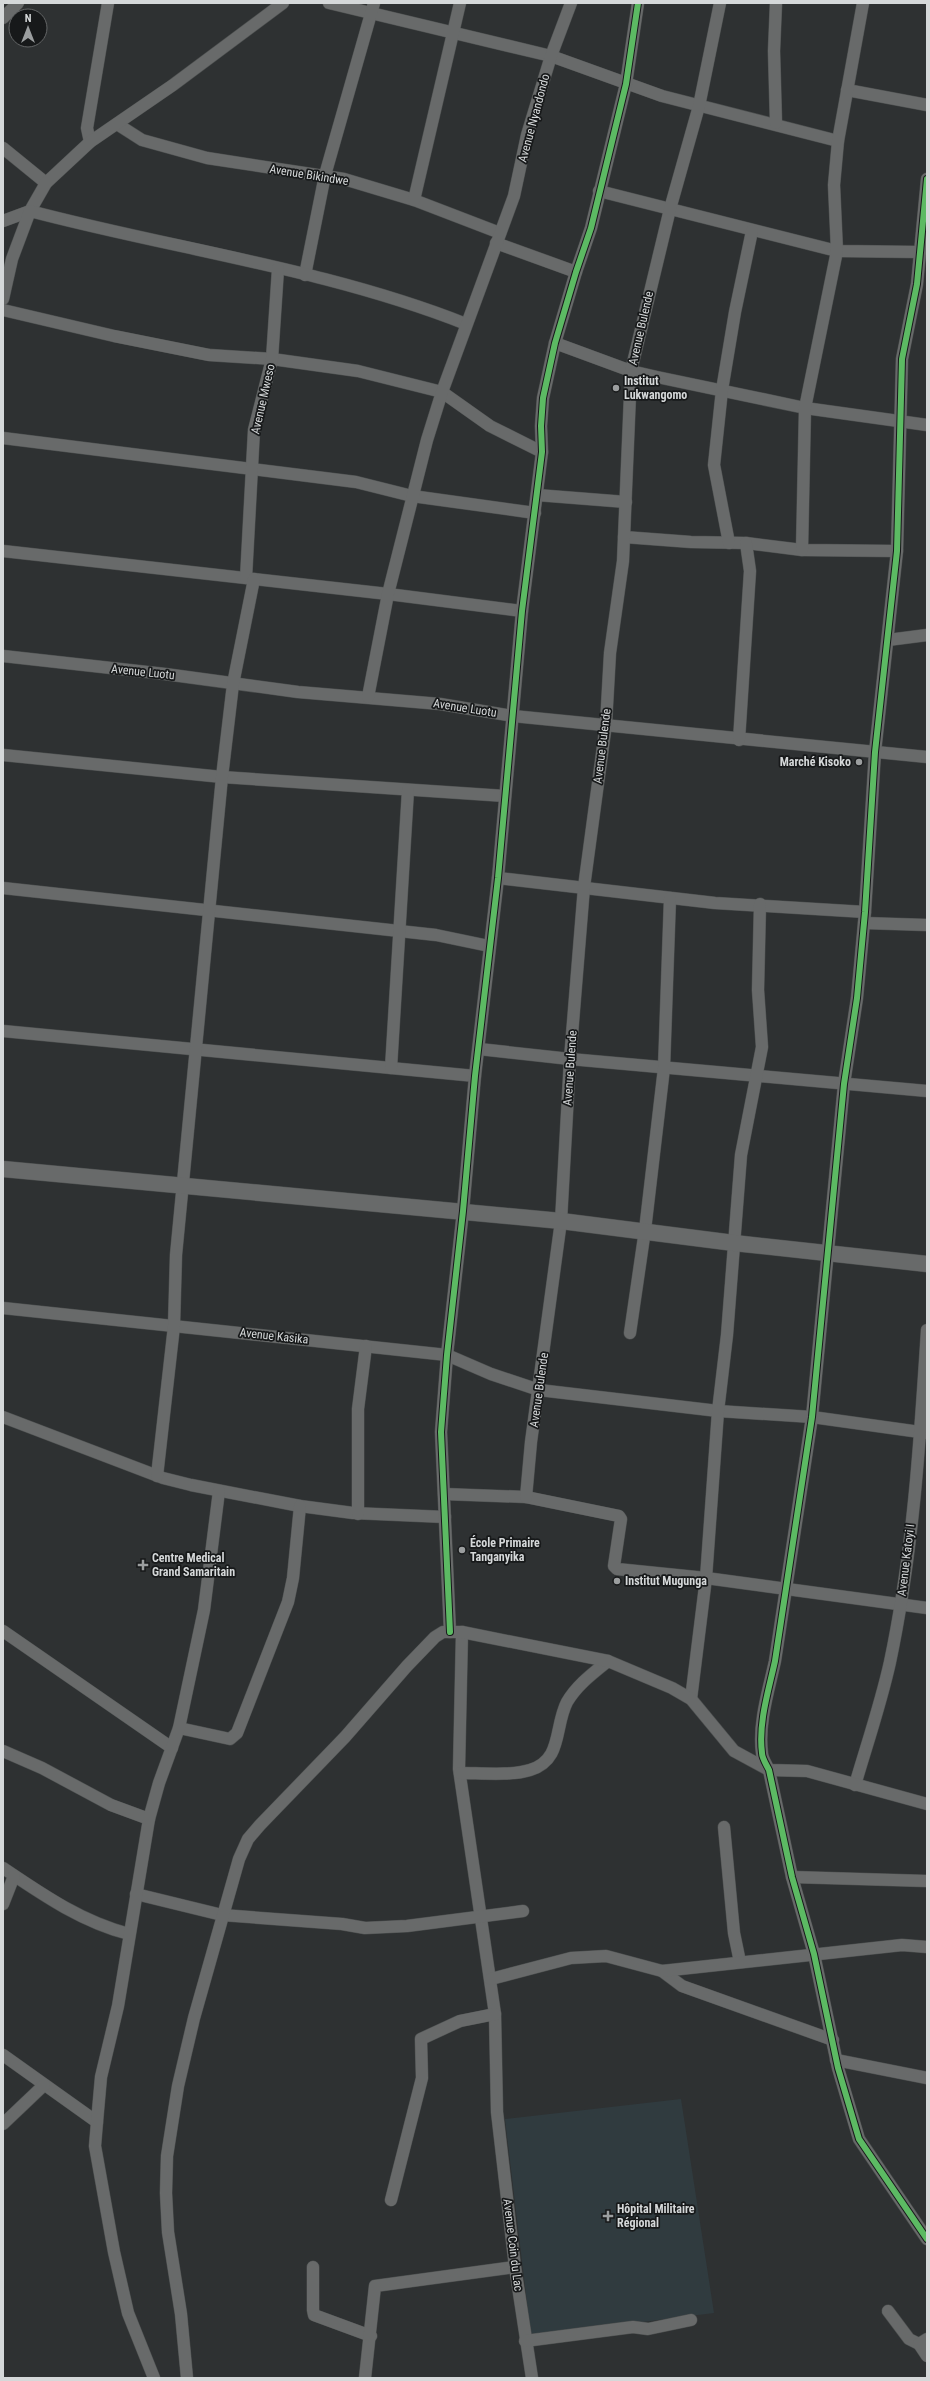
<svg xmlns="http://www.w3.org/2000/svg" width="930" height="2381" font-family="'Roboto Condensed',sans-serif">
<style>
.built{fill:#303b3f}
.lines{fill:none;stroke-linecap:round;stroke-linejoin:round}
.street-casing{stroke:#4c4f4f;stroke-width:13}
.secondary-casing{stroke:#4c4f4f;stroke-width:17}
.street{stroke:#686a6a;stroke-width:12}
.secondary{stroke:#686a6a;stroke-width:16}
.cycleway-casing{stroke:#17191a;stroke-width:8}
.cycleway{stroke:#5cba63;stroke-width:6}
.poi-dot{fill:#9b9e9f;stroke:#17191a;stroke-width:1.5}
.labels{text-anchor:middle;stroke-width:3.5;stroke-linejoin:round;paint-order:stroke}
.street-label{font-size:12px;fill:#d5d8d9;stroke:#17191a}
.poi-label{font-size:12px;font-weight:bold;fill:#d5d8d9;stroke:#17191a;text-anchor:start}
</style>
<rect width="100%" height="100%" fill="#2e3132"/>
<polygon class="built" points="681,2099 714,2313 531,2336 505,2119"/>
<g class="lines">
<defs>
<g id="street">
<polyline points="329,3 551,56 662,96 838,141"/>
<polyline points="3,18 18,3"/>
<polyline points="847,90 927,105"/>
<polyline points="776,123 774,51 776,3"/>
<polyline points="117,124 142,140 207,158 344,179 414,200 500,233"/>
<polyline points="90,142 87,128 108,3"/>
<polyline points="3,148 46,183"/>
<path d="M927 179 917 284 902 359 897 551 875 752 865 912 857 998 844 1084 812 1417 775 1661C769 1689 758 1723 762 1753 762 1758 766 1764 769 1770L792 1877 814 1954 838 2068 859 2139 927 2239"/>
<polyline points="599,191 837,251 920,252"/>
<polyline points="414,200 460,3"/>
<polyline points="3,221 30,211 46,183 90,142 173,85 283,3"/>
<polyline points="496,243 576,272"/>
<polyline points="305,275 325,175 374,3"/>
<path d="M3 299 12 259 30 211C174 249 327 269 466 324"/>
<polyline points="3,310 114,336 209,355 272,359 358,371 442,392 490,426 542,452"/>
<polyline points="555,343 631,371 657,377 805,408 927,425"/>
<polyline points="3,438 356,482 412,496 535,513"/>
<polyline points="537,495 626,502"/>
<polyline points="624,537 691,542 746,543 802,550 897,551"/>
<polyline points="729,543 714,465 722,390 735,312 752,231"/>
<polyline points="802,550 805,408 837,251 834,185 838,141 863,3"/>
<polyline points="3,551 388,594 522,611"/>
<polyline points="246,578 254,430 272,359 278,269"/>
<polyline points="888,640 927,635"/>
<polyline points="3,656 165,674 298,692 440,704 513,716 927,757"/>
<polyline points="368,697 388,594 427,440 442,392 514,196 527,135 551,56 571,3"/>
<polyline points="739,740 750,571 746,543"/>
<polyline points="3,755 222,777 505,796"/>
<polyline points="498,878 715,903 865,912"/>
<polyline points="3,888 436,935 489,946"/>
<polyline points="864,923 927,925"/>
<polyline points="3,1031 475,1076"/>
<polyline points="479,1049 570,1059 927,1091"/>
<polyline points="391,1068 408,790"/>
<polyline points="3,1308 447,1355 491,1374 539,1390 718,1411 812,1417 927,1433"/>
<polyline points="630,1333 645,1230 664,1068 670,898"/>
<polyline points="3,1417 163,1478 191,1485 300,1506 353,1513 445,1517"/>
<polyline points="157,1476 174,1326 176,1255 222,777 233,684 254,579"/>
<polyline points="444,1494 526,1497 619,1516 621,1519 614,1566 617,1569 706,1578 927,1608"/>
<polyline points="526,1497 531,1442 561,1221 570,1059 584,887 606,724 610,653 623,561 631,371 670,209 699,106 720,3"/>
<polyline points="358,1514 358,1409 366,1346"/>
<polyline points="3,1631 172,1748"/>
<polyline points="450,1632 441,1432 447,1355 463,1211 475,1076 498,878 522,611 542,452 541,426 543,398 555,343 576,272 591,228 626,84 638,3"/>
<polyline points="462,1632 459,1769 495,2014 497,2112 515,2267 532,2378"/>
<polyline points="691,1699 706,1578 718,1411 727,1335 741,1155 762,1047 758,990 760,904"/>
<polyline points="179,1728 230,1739 237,1733 288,1602 293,1578 300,1506"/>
<polyline points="3,1751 42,1768 111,1805 149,1819"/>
<path d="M460 1773C480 1773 511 1776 530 1770 563 1760 554 1727 567 1702 577 1685 592 1674 608 1661"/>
<path d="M855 1785C867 1744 881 1703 890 1662 913 1553 920 1441 927 1330"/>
<polyline points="724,1827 734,1933 740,1962"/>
<path d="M3 1868C43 1895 82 1922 129 1934"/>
<polyline points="792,1877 927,1881"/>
<polyline points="136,1894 222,1915 342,1924 365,1928 407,1926 523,1911"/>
<polyline points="3,1904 14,1876"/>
<polyline points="662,1971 682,1986 833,2040"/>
<polyline points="491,1979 571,1958 606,1956 662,1971 902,1945 927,1947"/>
<polyline points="3,2055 97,2122"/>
<polyline points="836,2060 927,2078"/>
<polyline points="3,2124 44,2085"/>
<polyline points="391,2200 422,2078 421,2039 460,2021 495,2014"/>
<polyline points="313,2267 313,2310 314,2315 371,2336"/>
<polyline points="888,2311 909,2339 919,2344"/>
<polyline points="927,2339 919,2344 927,2356"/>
<polyline points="525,2341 633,2327 648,2329 691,2320"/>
<polyline points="154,2378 128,2313 114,2252 95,2146 97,2122 101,2077 118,2006 149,1819 159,1783 179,1728 204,1610 219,1491"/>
<polyline points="187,2378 181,2314 168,2232 166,2193 167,2156 178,2086 194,2018 239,1859 248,1839 260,1825 345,1737 407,1666 435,1637 443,1632 462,1632 608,1661 672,1688 691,1699 734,1751 769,1770 807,1771 927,1804"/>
<polyline points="365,2378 375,2286 515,2267"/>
</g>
<polyline id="secondary" points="3,1169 561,1221 734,1243 927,1264"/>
</defs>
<use href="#street" class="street-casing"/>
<use href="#secondary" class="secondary-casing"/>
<use href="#street" class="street"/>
<use href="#secondary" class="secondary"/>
<defs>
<g id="cycleway">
<path d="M927 179 917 284 902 359 897 551 875 752 865 912 857 998 844 1084 812 1417 775 1661C769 1689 758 1723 762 1753 762 1758 766 1764 769 1770L792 1877 814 1954 838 2068 859 2139 927 2239"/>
<polyline points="450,1632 441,1432 447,1355 463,1211 475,1076 498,878 522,611 542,452 541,426 543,398 555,343 576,272 591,228 626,84 638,3"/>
</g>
</defs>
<use href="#cycleway" class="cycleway-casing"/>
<use href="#cycleway" class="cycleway"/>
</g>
<g class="poi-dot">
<circle cx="616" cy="388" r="4"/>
<circle cx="859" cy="762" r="4"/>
<circle cx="462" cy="1550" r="4"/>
<path d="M141 1559h4v4h4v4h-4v4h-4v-4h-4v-4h4z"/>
<circle cx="617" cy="1581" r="4"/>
<path d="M606 2210h4v4h4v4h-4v4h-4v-4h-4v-4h4z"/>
</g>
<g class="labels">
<g class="street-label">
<text transform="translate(534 118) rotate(-75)" y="4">Avenue Nyandondo</text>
<text transform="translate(309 175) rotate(9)" y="4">Avenue Bikindwe</text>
<text transform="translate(641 328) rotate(-77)" y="4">Avenue Bulende</text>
<text transform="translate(263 399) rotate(-77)" y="4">Avenue Mweso</text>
<text transform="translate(143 672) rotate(6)" y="4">Avenue Luotu</text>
<text transform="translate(465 708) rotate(9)" y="4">Avenue Luotu</text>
<text transform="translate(602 746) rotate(-83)" y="4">Avenue Bulende</text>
<text transform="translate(570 1068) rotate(-86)" y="4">Avenue Bulende</text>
<text transform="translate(274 1336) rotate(6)" y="4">Avenue Kasika</text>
<text transform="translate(539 1390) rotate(-82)" y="4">Avenue Bulende</text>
<text transform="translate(906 1560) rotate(-83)" y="4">Avenue Katoyi I</text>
<text transform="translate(513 2245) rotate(83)" y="4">Avenue Coin du Lac</text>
</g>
<g class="poi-label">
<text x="624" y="385">Institut<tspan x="624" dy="14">Lukwangomo</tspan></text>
<text x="851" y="766" text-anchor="end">Marché Kisoko</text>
<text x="470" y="1547">École Primaire<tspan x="470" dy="14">Tanganyika</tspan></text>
<text x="152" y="1562">Centre Medical<tspan x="152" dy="14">Grand Samaritain</tspan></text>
<text x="625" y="1585">Institut Mugunga</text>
<text x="617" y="2213">Hôpital Militaire<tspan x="617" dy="14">Régional</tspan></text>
</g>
</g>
<rect width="930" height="2381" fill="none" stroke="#d5d8d9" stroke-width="8"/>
<g transform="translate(28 28)"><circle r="19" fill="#17191a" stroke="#636566"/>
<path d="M0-3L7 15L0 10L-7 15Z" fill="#9b9e9f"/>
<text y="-6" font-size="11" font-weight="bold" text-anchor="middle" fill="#d5d8d9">N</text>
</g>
</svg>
